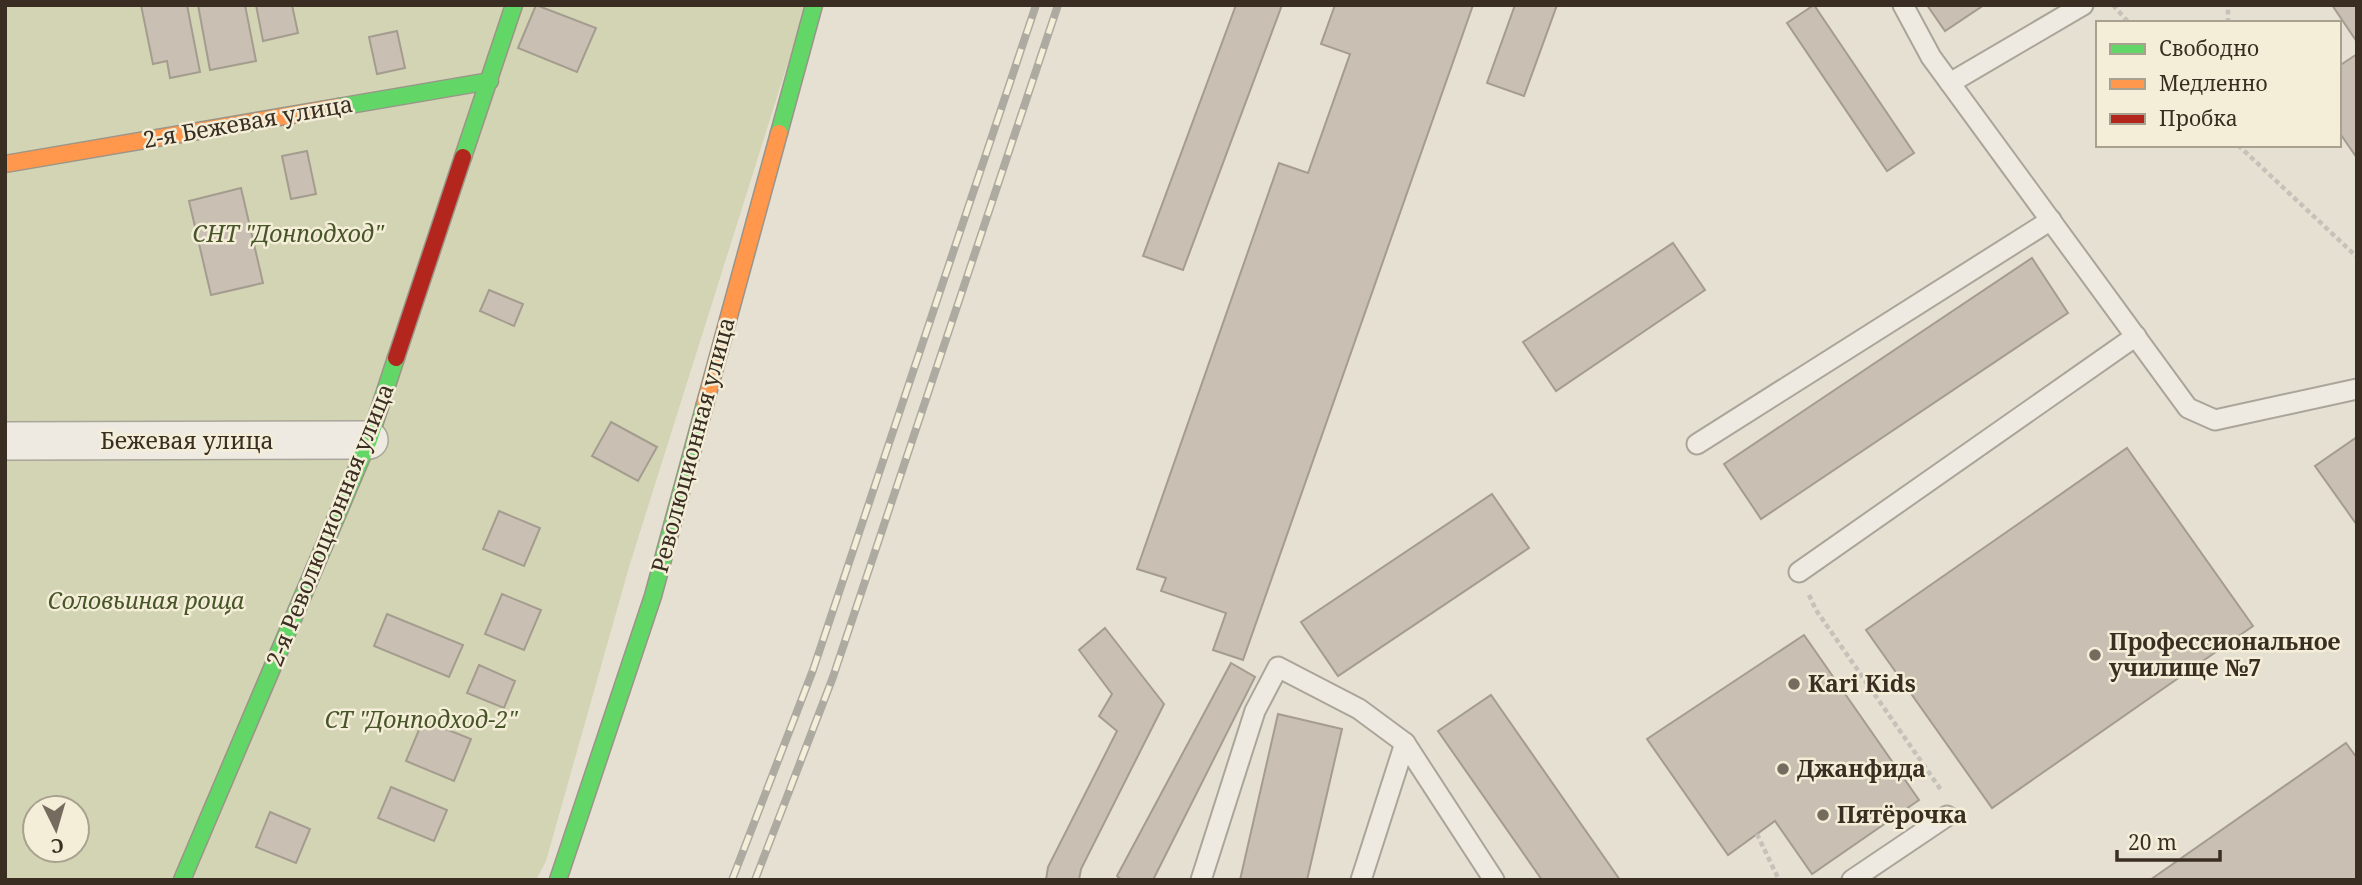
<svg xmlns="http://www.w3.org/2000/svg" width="2362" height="885" font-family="'Noto Serif',serif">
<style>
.green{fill:#d2d4b4;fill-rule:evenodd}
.building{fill:#c9bfb2;stroke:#a59c90;stroke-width:2}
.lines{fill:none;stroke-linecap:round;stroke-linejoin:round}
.lane-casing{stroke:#aaa599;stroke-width:23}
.street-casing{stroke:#aaa599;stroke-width:40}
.fast-casing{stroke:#9a9489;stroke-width:19}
.slow-casing{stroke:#9a9489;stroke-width:19}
.jam-casing{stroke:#9a9489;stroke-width:19}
.path{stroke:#c6c1b9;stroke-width:4.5;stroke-dasharray:5 3.5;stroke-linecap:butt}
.lane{stroke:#eeeae2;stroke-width:19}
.street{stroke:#eeeae2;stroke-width:37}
.fast{stroke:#63d668;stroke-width:16}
.slow{stroke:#ff974d;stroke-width:16}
.jam{stroke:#b3261e;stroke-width:16}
.rail-casing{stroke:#adaaa2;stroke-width:8}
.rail{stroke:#f4eed8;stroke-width:5;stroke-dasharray:16;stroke-linecap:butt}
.poi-dot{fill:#756c5f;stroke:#f4eed8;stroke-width:2.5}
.labels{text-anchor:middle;stroke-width:5;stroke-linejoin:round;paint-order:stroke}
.street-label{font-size:23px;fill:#392e21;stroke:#f4eed8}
.park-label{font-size:23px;font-style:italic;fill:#475529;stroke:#f4eed8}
.poi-label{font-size:23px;font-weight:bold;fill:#392e21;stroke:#f4eed8;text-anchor:start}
</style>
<rect width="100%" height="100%" fill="#e5e0d1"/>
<path class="green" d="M5 5H806L629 567 546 861 536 880H5ZM35 808H77V850H35Z"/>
<g class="building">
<polygon points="141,5 187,5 200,72 170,78 167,61 153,64"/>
<polygon points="198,5 245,5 256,61 210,70"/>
<polygon points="256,5 292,5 298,33 263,41"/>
<polygon points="536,5 596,28 577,72 518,48"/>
<polygon points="1236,5 1282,5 1183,270 1143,256"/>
<polygon points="1335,5 1473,5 1243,660 1213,650 1226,613 1161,591 1166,578 1137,569 1279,163 1308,173 1350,54 1321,44"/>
<polygon points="1515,5 1557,5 1524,96 1487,83"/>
<polygon points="1814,5 1914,153 1887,171 1787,23"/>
<polygon points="1927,5 1984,5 1945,31"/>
<polygon points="2332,5 2357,5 2357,42"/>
<polygon points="397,31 405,68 377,74 369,37"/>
<polygon points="2357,54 2357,158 2339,132 2339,66"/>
<polygon points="307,151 316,194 291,199 282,156"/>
<polygon points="241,188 263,283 211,295 189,201"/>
<polygon points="1673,243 1705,290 1556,391 1523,342"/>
<polygon points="2032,258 2068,313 1761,519 1724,464"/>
<polygon points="489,290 523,304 514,326 480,311"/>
<polygon points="611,422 657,447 638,481 592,456"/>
<polygon points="2357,437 2357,525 2315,466"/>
<polygon points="2127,448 2253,626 1992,808 1866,630"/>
<polygon points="1492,494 1529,548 1338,676 1301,622"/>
<polygon points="499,511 540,528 524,566 483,549"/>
<polygon points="502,594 541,610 524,650 485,634"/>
<polygon points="387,614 463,645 449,677 374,646"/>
<polygon points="1105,628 1164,704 1081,869 1079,880 1046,880 1048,867 1117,731 1099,716 1112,694 1079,650"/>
<polygon points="1804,635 1919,800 1812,874 1775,821 1728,855 1647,739"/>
<polygon points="1231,663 1255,677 1153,880 1122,880 1117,876"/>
<polygon points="479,665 515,681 504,708 467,693"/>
<polygon points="1491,695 1620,880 1542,880 1438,731"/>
<polygon points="1278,714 1342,729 1307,880 1240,880"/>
<polygon points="423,720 471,739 454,781 406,761"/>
<polygon points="2346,743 2357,758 2357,880 2150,880"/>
<polygon points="391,787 447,810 434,841 378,818"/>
<polygon points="270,812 310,829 296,863 256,847"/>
</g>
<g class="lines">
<defs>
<g id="lane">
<polyline points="1903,5 1931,57 2188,408 2215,420 2357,389"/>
<polyline points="1950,83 2083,5"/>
<polyline points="1697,444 2051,220"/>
<polyline points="1799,572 2136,336"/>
<polyline points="1201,880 1255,711 1278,667 1359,709 1405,743"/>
<polyline points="1361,880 1405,743 1494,880"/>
<polyline points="1852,880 1947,816"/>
</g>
<polyline id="street" points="5,441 369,440"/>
<g id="fast">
<polyline points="338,107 490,81"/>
<polyline points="779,133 814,5"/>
<polyline points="463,157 514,5"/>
<polyline points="182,880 369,440 396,358"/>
<polyline points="558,880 653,596 705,404"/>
</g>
<g id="slow">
<polyline points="5,164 338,107"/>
<polyline points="705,404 779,133"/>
</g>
<polyline id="jam" points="396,358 463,157"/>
</defs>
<use href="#lane" class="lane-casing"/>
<use href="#street" class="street-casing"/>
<use href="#fast" class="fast-casing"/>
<use href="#slow" class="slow-casing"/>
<use href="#jam" class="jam-casing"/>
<g class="path">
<polyline points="2113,5 2129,23"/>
<polyline points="2228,23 2228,5"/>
<polyline points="2238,145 2357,257"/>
<polyline points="1809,595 1816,610 1941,790"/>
<polyline points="1757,834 1779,880"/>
</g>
<use href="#lane" class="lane"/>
<use href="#street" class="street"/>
<use href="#fast" class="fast"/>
<use href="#slow" class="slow"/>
<use href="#jam" class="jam"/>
<defs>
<g id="rail">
<polyline points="732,880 813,670 1036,5"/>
<polyline points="755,880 833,677 1058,5"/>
</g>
</defs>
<use href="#rail" class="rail-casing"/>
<use href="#rail" class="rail"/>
</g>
<g class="poi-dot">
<circle cx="2095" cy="655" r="7"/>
<circle cx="1794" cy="684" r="7"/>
<circle cx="1783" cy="769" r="7"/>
<circle cx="1823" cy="815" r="7"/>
</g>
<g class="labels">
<g class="street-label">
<text transform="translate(248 122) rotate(-10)" y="8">2-я Бежевая улица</text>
<text x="187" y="449">Бежевая улица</text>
<text transform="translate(693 445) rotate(-75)" y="8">Революционная улица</text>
<text transform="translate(330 525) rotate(-68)" y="8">2-я Революционная улица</text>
</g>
<g class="park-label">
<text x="288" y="242">СНТ "Донподход"</text>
<text x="146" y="609">Соловьиная роща</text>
<text x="421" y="728">СТ "Донподход-2"</text>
</g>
<g class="poi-label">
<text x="2109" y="650">Профессиональное<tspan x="2109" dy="26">училище №7</tspan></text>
<text x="1808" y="692">Kari Kids</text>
<text x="1797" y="777">Джанфида</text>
<text x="1837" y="823">Пятёрочка</text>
</g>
</g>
<rect width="2362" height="885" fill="none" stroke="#392e21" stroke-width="14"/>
<rect x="2096" y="21" width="245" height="126" fill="#f4eed8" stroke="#a9a18f" stroke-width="2"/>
<rect x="2110" y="44" width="35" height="10" fill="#63d668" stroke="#a9a18f" stroke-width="2"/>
<text x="2159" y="56" font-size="21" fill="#392e21">Свободно</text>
<rect x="2110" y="79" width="35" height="10" fill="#ff974d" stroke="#a9a18f" stroke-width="2"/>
<text x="2159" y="91" font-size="21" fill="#392e21">Медленно</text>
<rect x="2110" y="114" width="35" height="10" fill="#b3261e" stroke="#a9a18f" stroke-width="2"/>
<text x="2159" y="126" font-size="21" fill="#392e21">Пробка</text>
<g transform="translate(56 829) rotate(175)"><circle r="33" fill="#f4eed8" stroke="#a9a18f" stroke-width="2"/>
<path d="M0-5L12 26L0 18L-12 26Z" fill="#756c5f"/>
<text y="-10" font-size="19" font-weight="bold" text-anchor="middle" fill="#392e21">С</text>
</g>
<path d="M2117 850v10h103v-10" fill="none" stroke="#392e21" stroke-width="3.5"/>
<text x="2128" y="850" font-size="21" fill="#392e21" stroke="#f4eed8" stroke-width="5" paint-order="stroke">20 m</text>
</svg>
